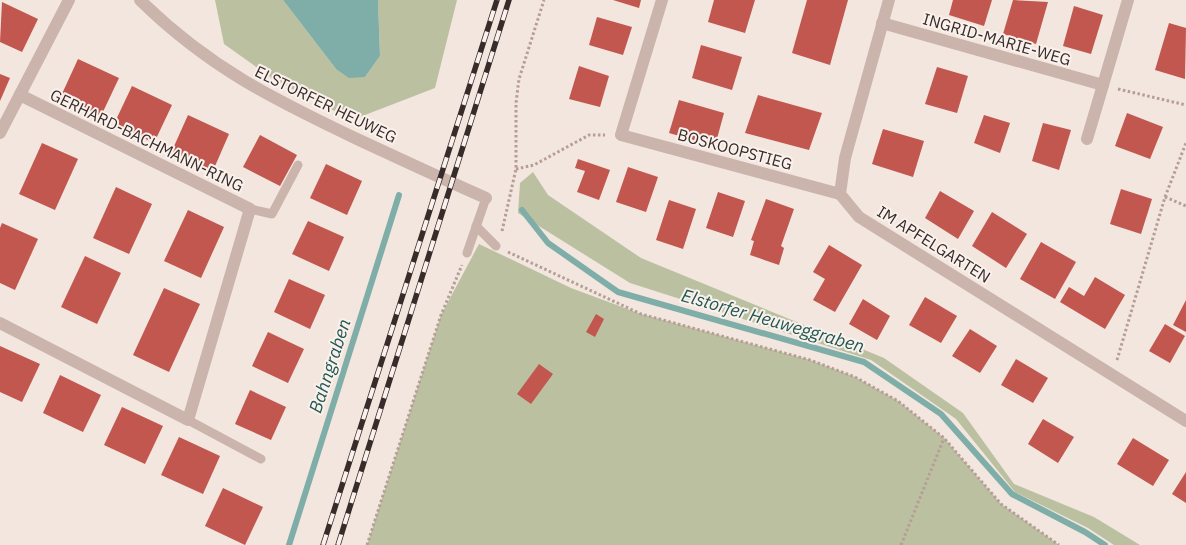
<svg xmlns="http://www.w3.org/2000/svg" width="1186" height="545" font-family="'IBM Plex Sans',sans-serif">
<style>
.green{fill:#bbc1a0}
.water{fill:#7faea8}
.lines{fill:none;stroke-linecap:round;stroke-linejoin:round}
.stream{stroke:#7faea8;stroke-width:6}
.building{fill:#c1574e}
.path{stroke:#b69e96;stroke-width:3;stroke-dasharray:2.5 2.5;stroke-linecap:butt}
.lane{stroke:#cab4ab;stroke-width:9}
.street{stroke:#cab4ab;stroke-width:12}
.rail-casing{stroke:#382c2a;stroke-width:5.5}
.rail{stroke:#faf1ec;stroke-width:4;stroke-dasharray:11;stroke-linecap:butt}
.labels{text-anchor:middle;stroke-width:4;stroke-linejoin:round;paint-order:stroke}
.street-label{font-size:16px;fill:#382c2a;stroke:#faf1ec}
.water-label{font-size:18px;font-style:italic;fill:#215853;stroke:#faf1ec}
</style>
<rect width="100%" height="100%" fill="#f2e6df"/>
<g class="green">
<polygon points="215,0 283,0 336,69 365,77 380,56 378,0 457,0 435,88 352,120 273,79 224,44"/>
<polygon points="533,172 548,195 641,258 884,358 963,413 1014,484 1094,517 1140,545 1114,545 1088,528 1015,492 956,419 871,360 630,283 518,213 520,183"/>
<polygon points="479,244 571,288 641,314 810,360 855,377 898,401 944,438 1001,504 1059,545 367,545 441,315"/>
</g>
<polygon class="water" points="283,0 378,0 380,56 365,77 349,78 336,69"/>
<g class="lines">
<g class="stream">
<polyline points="522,210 548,243 618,292 864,362 941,414 1012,494 1085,532 1105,545"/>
<polyline points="289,545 399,195"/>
</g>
</g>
<g class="building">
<polygon points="613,0 641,0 639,8"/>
<polygon points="714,0 755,0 745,33 708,22"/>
<polygon points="807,0 848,0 830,65 792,53"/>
<polygon points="953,0 992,0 984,26 949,15"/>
<polygon points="1013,0 1048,2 1036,44 1003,34"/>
<polygon points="2,2 38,19 22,52 0,42"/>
<polygon points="1074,6 1103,15 1091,54 1063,46"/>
<polygon points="597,17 632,27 623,55 589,45"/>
<polygon points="1169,23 1186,28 1185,79 1155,70"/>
<polygon points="701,45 742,57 732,90 692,78"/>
<polygon points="78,59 119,78 101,116 61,96"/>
<polygon points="579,66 609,76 600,107 569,99"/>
<polygon points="937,67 968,76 957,113 925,104"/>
<polygon points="0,74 10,78 0,101"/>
<polygon points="132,86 172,105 154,143 114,124"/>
<polygon points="758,95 822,113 809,150 745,133"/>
<polygon points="679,100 724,113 715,146 669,133"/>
<polygon points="1127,113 1163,127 1150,159 1115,146"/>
<polygon points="188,115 229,134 212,173 171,153"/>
<polygon points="984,115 1010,123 1000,153 974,143"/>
<polygon points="1043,123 1071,130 1059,170 1032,161"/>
<polygon points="883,129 924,141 913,177 872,164"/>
<polygon points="260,135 297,155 280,186 243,167"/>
<polygon points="42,143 78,159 55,210 19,194"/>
<polygon points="578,159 610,170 599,200 577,192 585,171 575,168"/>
<polygon points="326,164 362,181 347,215 310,198"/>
<polygon points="628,167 658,177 646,212 616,202"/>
<polygon points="116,187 152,204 129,254 93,238"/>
<polygon points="1121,189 1152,199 1141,234 1110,224"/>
<polygon points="940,191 974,211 958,239 925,218"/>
<polygon points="718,192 745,201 733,237 706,228"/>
<polygon points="766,199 794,209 781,246 784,248 779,265 750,255 754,241 751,240"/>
<polygon points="669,200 696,209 683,249 656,240"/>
<polygon points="188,210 224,227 201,278 164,261"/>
<polygon points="992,212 1027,234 1006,268 972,246"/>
<polygon points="308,221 344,237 329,271 292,254"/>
<polygon points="2,223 38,239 15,290 0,283 0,228"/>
<polygon points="1041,242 1076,262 1055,299 1020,279"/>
<polygon points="829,245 862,265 835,312 813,300 825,279 813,272"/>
<polygon points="85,256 121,273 97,324 61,307"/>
<polygon points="1095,277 1125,295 1105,329 1060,302 1069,287 1084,296"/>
<polygon points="289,279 325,295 310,329 274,312"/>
<polygon points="164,288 200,304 169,372 133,355"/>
<polygon points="925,297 957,316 941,343 909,325"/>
<polygon points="863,299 890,316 877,340 849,324"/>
<polygon points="1186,300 1186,332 1173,325"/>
<polygon points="596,314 604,319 595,337 586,332"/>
<polygon points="1165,324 1185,336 1170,363 1149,351"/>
<polygon points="970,329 997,346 980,373 952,356"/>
<polygon points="268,332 304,349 288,383 252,366"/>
<polygon points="0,346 40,364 22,402 0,392"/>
<polygon points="1016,359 1048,378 1033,403 1001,385"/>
<polygon points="539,364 553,374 531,404 517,394"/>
<polygon points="60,375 101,395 83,432 43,413"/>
<polygon points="250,390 286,407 271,440 235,424"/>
<polygon points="122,407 163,426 145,464 104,445"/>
<polygon points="1043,419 1074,437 1058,463 1028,444"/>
<polygon points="179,437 220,456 203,494 161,475"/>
<polygon points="1133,438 1169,460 1153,486 1117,464"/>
<polygon points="1186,472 1186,503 1172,494"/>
<polygon points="223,488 263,507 245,545 205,526"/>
</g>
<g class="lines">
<g class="path">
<polyline points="1118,89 1186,105"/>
<polyline points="516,169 534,165 589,135 605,135"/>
<polyline points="1165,197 1186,206"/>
<polyline points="502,231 516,169 516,103 519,79 544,0"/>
<polyline points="508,252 641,314 810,360 855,377 898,401 944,438 1001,504 1059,545"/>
<polyline points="1117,360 1165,197 1186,143"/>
<polyline points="367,545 441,315 462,265"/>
<polyline points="901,545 944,438"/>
</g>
<g class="lane">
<polyline points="250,209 272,214 298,165"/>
<polyline points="476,226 496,246"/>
<polyline points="467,253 486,198"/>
<polyline points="188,420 261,459"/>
</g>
<g class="street">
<path d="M140 0C208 67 273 99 357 139 400 159 443 179 486 198"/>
<polyline points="662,0 621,135 840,194"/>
<polyline points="889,0 845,158 840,194 859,217 1186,421"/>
<polyline points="882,23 1103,85 1128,0"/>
<polyline points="0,133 69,0"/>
<polyline points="1087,139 1103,85"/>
<polyline points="0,323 188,420 250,209 20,95"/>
</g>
<defs>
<g id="rail">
<polyline points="323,545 497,0"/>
<polyline points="338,545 509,0"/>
</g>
</defs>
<use href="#rail" class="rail-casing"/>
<use href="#rail" class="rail"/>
</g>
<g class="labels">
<g class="street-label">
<text transform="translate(997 39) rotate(16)" y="6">INGRID-MARIE-WEG</text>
<text transform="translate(326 104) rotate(26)" y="6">ELSTORFER HEUWEG</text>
<text transform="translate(147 140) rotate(26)" y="6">GERHARD-BACHMANN-RING</text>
<text transform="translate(735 149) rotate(15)" y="6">BOSKOOPSTIEG</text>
<text transform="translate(934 244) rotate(32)" y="6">IM APFELGARTEN</text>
</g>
<g class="water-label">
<text transform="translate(773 321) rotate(16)" y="6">Elstorfer Heuweggraben</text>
<text transform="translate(330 366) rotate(-72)" y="6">Bahngraben</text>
</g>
</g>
</svg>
